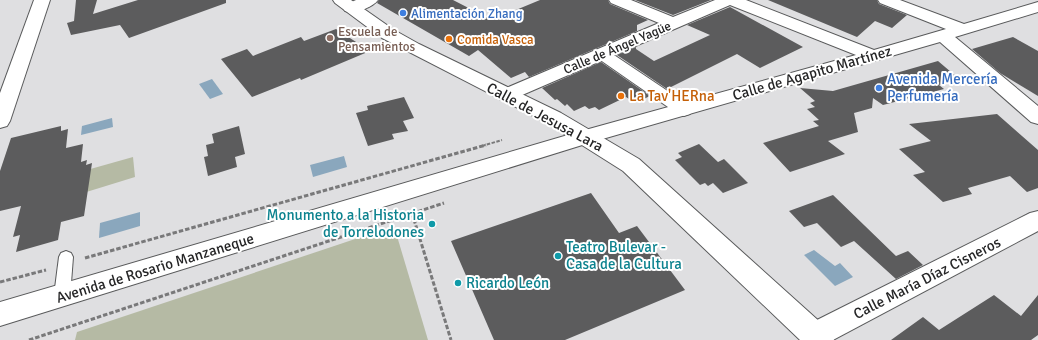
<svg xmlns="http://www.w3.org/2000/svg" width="1038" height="340" font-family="Signika,sans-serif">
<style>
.green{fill:#b5baa4}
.water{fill:#8aa7bd}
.building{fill:#5c5c5d}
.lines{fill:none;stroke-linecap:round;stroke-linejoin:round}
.service-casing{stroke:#595a5b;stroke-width:2}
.pedestrian-casing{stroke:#595a5b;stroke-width:2}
.minor-casing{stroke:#595a5b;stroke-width:2}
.secondary-casing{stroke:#595a5b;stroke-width:2}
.path-far1{stroke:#79797a;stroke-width:2;stroke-dasharray:3.5 1.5;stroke-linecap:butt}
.path{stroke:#79797a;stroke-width:3;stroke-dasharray:4.5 2;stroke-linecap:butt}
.service{fill:#fff;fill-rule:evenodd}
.pedestrian{fill:#fff;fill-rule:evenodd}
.minor{fill:#fff;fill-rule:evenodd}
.secondary{fill:#fff;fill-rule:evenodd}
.shop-dot{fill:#3f7fe0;stroke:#fff;stroke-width:1.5}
.education-dot{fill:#8d6e63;stroke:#fff;stroke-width:1.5}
.food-dot{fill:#e8710a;stroke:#fff;stroke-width:1.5}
.culture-dot{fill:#0f9aa8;stroke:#fff;stroke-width:1.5}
.labels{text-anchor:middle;stroke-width:4;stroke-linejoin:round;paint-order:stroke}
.far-shop-label{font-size:13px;fill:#366cbe;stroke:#fff;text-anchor:start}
.far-education-label{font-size:13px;fill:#785e54;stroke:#fff;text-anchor:start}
.far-food-label{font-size:13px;fill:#c56008;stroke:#fff;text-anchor:start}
.far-street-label{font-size:13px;fill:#252526;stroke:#fff}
.street-label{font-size:15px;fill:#252526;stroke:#fff}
.shop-label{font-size:15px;fill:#366cbe;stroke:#fff;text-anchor:start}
.food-label{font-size:15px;fill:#c56008;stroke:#fff;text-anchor:start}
.culture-label{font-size:15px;fill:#0d838f;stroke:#fff;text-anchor:start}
</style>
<rect width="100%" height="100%" fill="#dfdfe1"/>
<g class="green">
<polygon points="133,157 135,177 54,202 55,179"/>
<polygon points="394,226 428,340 75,340 77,332"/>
</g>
<g class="water">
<polygon points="212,79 223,94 210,99 199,84"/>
<polygon points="112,118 113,127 81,135 82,126"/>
<polygon points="344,156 347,167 313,177 310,165"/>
<polygon points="140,212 140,226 99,238 100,223"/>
<polygon points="814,250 835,266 840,263 853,277 835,286 804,255"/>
</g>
<g class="building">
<polygon points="76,0 97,0 93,14 138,0 226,0 226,3 129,38 120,25 71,35 67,23 74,21"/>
<polygon points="379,0 453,0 492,20 540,0 608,0 610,4 648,20 637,25 637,31 529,77 525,72 511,78 478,50 469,56 377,3"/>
<polygon points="635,0 711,0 673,15"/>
<polygon points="768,0 877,0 879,4 907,15 892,28 875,21 857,37"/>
<polygon points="730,7 803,47 760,68 737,54 667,89 617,55 636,47 636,49 654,61 710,35 687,25"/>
<polygon points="336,29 370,51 301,80 300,78 252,97 221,59 247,49 253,56 301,37 304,41"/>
<polygon points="1013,37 1038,51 1038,96 1000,73 972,49"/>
<polygon points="938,61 958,78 939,85 944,89 883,105 873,98 872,108 854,113 858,132 828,141 845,154 790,172 763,143 819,126 813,121 819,120 807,109 815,107 810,103 815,101 800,88 833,91"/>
<polygon points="601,62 650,96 635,103 626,97 599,110 595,107 589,109 585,106 574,111 567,104 565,106 557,99 555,100 542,88"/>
<polygon points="404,97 414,118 403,121 408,131 392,134 394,139 368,146 356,113 368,110 367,106"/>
<polygon points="997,114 1038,150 1038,188 1027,192 1010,176 968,188 972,194 943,202 913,175 925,172 899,149 931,141 909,124"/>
<polygon points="61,126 61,131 68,129 66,148 83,144 81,162 87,160 86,165 92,163 84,216 61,222 58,240 16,252 20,235 13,237 21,206 0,211 0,171 11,138"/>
<polygon points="239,126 245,154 235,157 237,167 208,176 204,157 208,156 206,145 214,143 212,134"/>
<polygon points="699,144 718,162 724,159 748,183 723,193 713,183 708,186 705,183 700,185 675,160 682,157 678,153"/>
<polygon points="591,193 619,233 637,226 685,290 565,340 494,340 451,241"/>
<polygon points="833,195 896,256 908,251 923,265 896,279 854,241 841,247 817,223 804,227 789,211"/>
<polygon points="994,295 1021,316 1038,295 1038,335 1031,340 891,340 923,317 939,330"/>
</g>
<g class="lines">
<defs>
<polygon id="service" points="66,251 71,253 73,257 70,296 68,301 62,303 56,301 54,296 59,257 61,253"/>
<polygon id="pedestrian" points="602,49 608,51 690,106 693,110 690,114 684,116 678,114 596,57 594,54 596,51"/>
<g id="minor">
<polygon points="34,0 50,0 10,121 7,126 0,128 0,93"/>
<path d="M356 0H378C372 8 355 14 345 11L343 8 345 5Z"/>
<polygon points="609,0 631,0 673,17 715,0 746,0 874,50 946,29 880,3 878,0 900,0 964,24 1038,2 1038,12 955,37 1038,106 1038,124 1031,122 940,42 592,142 0,326 0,302 578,132 856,55 730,5 513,99 506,101 499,99 496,95 499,91 659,23 611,3"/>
<polygon points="1038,211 1038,231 833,340 803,340 801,335 805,326 1030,213"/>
</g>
<polygon id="secondary" points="333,0 351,0 394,30 419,44 561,113 639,159 830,331 834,340 800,340 623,171 547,123 382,38 335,3"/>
</defs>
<use href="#service" class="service-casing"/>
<use href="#pedestrian" class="pedestrian-casing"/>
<use href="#minor" class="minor-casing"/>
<use href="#secondary" class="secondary-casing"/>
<polyline class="path-far1" points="482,146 502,140"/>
<g class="path">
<polyline points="412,213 451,340"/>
<polyline points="85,258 486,145"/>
<polyline points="0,282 46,270"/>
<polyline points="29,340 444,203"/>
</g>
<use href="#service" class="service"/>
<use href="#pedestrian" class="pedestrian"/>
<use href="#minor" class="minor"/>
<use href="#secondary" class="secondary"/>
</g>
<g class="shop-dot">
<circle cx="403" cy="13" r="4"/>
<circle cx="879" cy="88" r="4"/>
</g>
<circle class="education-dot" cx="330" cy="38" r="4"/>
<g class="food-dot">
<circle cx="449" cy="39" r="4"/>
<circle cx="621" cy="96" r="4"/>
</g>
<g class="culture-dot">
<circle cx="432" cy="224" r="4"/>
<circle cx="558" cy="256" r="4"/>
<circle cx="458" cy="283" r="4"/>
</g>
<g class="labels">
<g class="far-shop-label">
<text x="411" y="18">Alimentación Zhang</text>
</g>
<g class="far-education-label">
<text x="338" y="36">Escuela de<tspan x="338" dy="15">Pensamientos</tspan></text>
</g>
<g class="far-food-label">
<text x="457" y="44">Comida Vasca</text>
</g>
<g class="far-street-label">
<text transform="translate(617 47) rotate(-23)" y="5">Calle de Ángel Yagüe</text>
</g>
<g class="street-label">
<text transform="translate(812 73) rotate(-16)" y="5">Calle de Agapito Martínez</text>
<text transform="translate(545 117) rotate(28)" y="5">Calle de Jesusa Lara</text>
<text transform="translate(155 268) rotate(-17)" y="5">Avenida de Rosario Manzaneque</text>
<text transform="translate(927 278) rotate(-27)" y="5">Calle María Díaz Cisneros</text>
</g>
<g class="shop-label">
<text x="887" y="84">Avenida Mercería<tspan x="887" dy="17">Perfumería</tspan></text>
</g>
<g class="food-label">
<text x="629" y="101">La Tav'HERna</text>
</g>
<g class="culture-label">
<text x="424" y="220" text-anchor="end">Monumento a la Historia<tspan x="424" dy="17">de Torrelodones</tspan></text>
<text x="566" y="252">Teatro Bulevar -<tspan x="566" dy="17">Casa de la Cultura</tspan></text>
<text x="466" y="288">Ricardo León</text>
</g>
</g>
</svg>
